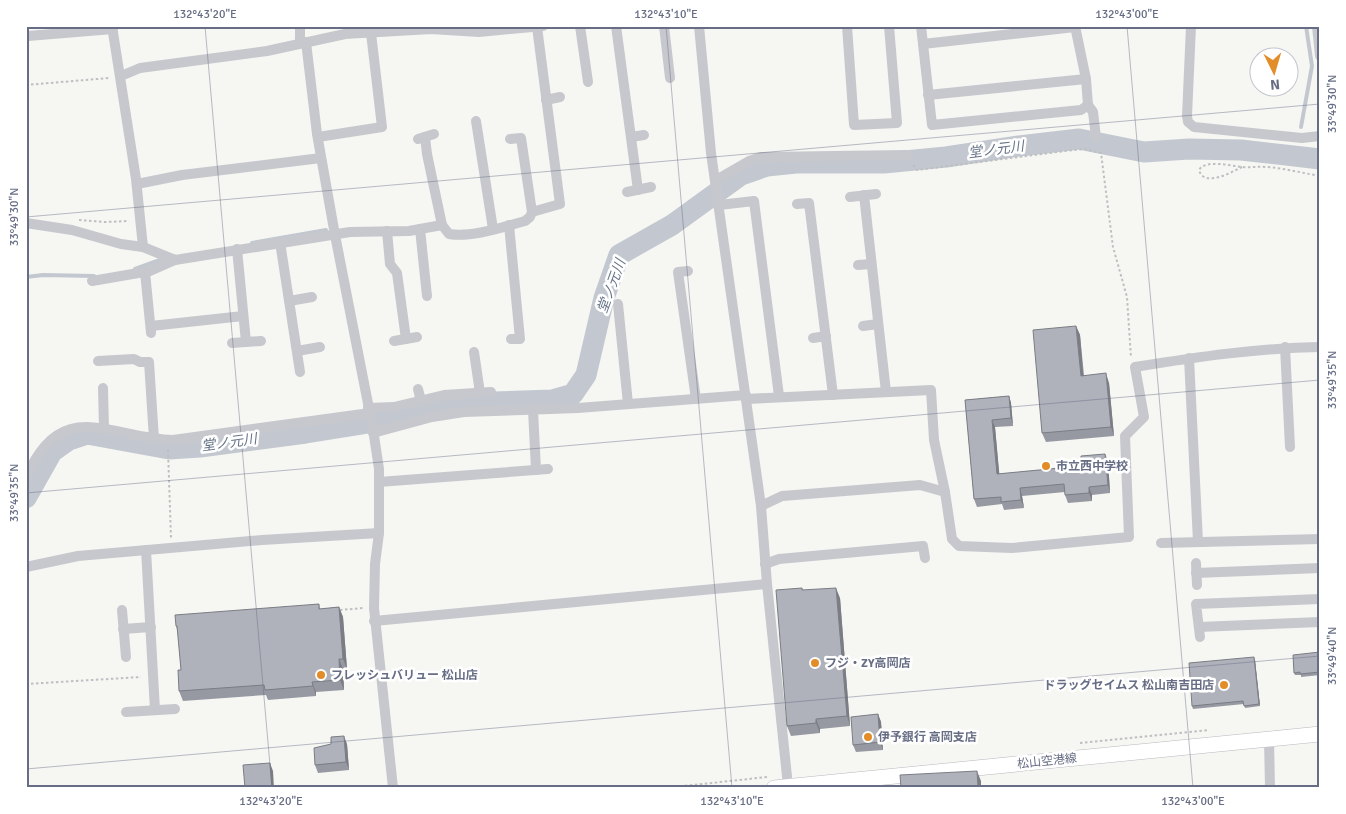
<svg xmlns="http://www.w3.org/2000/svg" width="1346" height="814" font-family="Signika,'Noto Sans JP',sans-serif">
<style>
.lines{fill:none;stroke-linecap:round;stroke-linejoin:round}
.stream{stroke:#c3c8d0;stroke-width:4}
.river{stroke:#c3c8d0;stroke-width:21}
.primary-casing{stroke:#b7b9bf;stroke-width:16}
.path{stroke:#bebfc2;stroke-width:2;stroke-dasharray:2.5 2.5;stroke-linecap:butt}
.minor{stroke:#c7c8cd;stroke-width:10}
.primary{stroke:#fff;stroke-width:15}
.wall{fill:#9699a1}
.shaded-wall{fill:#7a7d83}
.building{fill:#afb2bb;stroke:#7a7d83}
.ticks{fill:none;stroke:#666d84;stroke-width:1;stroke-opacity:0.45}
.poi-dot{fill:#e28d28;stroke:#fff;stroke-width:2}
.labels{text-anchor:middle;stroke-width:5;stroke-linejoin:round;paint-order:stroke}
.poi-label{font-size:12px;font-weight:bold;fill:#666d84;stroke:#fff;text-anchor:start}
.street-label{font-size:12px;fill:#666d84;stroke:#fff}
.water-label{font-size:14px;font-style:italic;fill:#677487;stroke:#fff}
.neatline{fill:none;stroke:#666d84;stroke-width:2}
.ticks-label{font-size:12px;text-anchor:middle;fill:#666d84}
</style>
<rect width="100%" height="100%" fill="#f6f7f3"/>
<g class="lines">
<g class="stream">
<polyline points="1301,127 1312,66 1306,26"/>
<polyline points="252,243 326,230"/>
<polyline points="135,269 160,260"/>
<polyline points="26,277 43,275 94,276"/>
</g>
<polyline class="river" points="26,498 52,452 69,440 87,434 169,449 200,447 306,433 381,421 461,403 552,400 573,394 586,375 604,298 619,255 672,225 741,175 767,166 796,163 884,163 946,157 1019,146 1079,139 1144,152 1189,149 1241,150 1320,159"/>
<defs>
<polyline id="primary" points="774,788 1320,734"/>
</defs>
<use href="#primary" class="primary-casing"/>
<g class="path">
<polyline points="26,85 109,78"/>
<polyline points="913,165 917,170 1073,150 1084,149 1101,153 1113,247 1127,297 1131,358"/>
<path d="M1242 167C1232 172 1204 188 1199 170 1205 159 1231 166 1243 167 1251 168 1258 166 1266 167 1284 168 1302 173 1320 176"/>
<polyline points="79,220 105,222 129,221"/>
<polyline points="168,450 171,538"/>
<polyline points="340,610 363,608"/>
<polyline points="26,684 141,677"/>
<polyline points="1080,743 1209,730"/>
<polyline points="665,788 767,777"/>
</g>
<g class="minor">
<polyline points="112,26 136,179 143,247"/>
<polyline points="300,26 300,43"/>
<polyline points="580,26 588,82"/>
<polyline points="616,26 638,190"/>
<polyline points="664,26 670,78"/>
<polyline points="699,26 711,153 761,506 767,584 788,786"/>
<polyline points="847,26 854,125 897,123 889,26"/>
<polyline points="921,26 932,125 1081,110 1088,105"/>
<polyline points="1075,26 1086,79 1088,105 1093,112 1096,137"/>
<polyline points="1191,26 1187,116 1188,122 1194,127 1302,138 1320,136"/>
<polyline points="1317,26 1320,56"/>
<polyline points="28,36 113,29"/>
<polyline points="306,42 317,134 335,235 373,429 379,469 379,533 375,564 374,608 393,788"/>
<polyline points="923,44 1075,27"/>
<polyline points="121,76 140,68 267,51 345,34 431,29 479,32 543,26"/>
<polyline points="928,95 1086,79"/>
<polyline points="546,100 560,97"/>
<polyline points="476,121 493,229"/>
<polyline points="318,137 382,127 371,33"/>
<polyline points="425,137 427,154 442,225"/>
<polyline points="631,137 644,135"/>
<polyline points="418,139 434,134"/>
<polyline points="716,180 749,161 761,157 907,155"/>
<polyline points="137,184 182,175 321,158"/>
<polyline points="627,192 651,187"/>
<polyline points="864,195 886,392"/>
<polyline points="850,197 876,194"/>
<polyline points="797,204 809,203 833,395"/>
<polyline points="719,205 754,201 779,396"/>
<polyline points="532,212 560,204 537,27"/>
<path d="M26 223 72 230 121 244 143 247 175 260 350 232 409 231 442 225 449 234C471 238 503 227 525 221L530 217 532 212 521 138 510 139"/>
<polyline points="509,225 520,339 511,339"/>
<polyline points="420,229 427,296"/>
<polyline points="387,231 390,264 397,273 406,339"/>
<polyline points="280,242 300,372"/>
<polyline points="237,249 246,342"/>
<polyline points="858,265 871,264"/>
<polyline points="688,271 678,272 696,399"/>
<polyline points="145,272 151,333"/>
<polyline points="92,281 150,271 175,260"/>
<polyline points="289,301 312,297"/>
<polyline points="618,304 628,404"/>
<polyline points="151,326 243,316"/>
<polyline points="863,326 878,324"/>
<polyline points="813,338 826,336"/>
<polyline points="394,341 417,337"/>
<polyline points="232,343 261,341"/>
<polyline points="1285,347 1290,447"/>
<polyline points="297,351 320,347"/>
<polyline points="474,352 480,393"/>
<polyline points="1189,358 1198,542"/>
<polyline points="98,361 134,359 140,362 149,362 154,439"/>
<polyline points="103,388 104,429"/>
<polyline points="418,389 421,401"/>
<polyline points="746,399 931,390 934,440 945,492"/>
<polyline points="368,408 394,407 444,395 491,392"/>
<polyline points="533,410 536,470"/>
<polyline points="373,433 432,417 464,412 578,408 746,395"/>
<path d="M26 478C61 395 109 438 173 440L370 413"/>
<polyline points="379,482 548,469"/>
<path d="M761 506 782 496 795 495 920 485 945 492 952 539 959 546 1012 548 1129 537 1125 436 1144 417 1135 367C1197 357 1257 348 1320 347"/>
<polyline points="1161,543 1320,539"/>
<polyline points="146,550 155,710"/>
<polyline points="1196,563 1197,585"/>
<polyline points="765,564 779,559 923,546 925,558"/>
<polyline points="26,567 78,556 262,540 379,533"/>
<polyline points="1196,573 1320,568"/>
<polyline points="122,610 126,657"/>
<polyline points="374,621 767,584"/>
<polyline points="1199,627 1320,622"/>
<polyline points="123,629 151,627"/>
<polyline points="1200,637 1196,604 1320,599"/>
<polyline points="126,712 175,709"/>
<polyline points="1269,739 1270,788"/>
</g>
<use href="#primary" class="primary"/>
</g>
<g class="wall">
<polygon points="1076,326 1080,335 1084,375 1109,383 1114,436 1046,442 1042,433"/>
<polygon points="1009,396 1011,403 1013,426 995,427 999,474 1081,466 1105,454 1108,461 1110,493 1092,495 1092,501 1068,503 1065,495 1065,492 1022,496 1024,508 1004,510 1002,504 977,507 974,499 965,400"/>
<polygon points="802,588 803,590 840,598 850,726 820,729 820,733 791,736 787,726"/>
<polygon points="319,604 320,609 339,607 343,617 347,669 343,669 344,690 316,692 316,696 268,700 266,695 183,701 179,691 181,670 178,632 176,626"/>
<polygon points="1320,652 1320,675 1301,677 1301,675 1295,675 1294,673"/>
<polygon points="1255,660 1260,706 1245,708 1244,704 1193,709 1192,706"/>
<polygon points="878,714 881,722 883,750 856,752 853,745"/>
<polygon points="331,744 347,744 349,770 318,773 315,765"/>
</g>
<g class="shaded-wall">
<polygon points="1076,326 1080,335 1084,385 1081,376"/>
<polygon points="1106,373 1109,383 1114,436 1111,427"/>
<polygon points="1009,396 1011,403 1013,426 1011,418"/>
<polygon points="992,420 995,427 1000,481 997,474"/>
<polygon points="1105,454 1108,461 1110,493 1108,485"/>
<polygon points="1089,487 1092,495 1092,501 1089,493"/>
<polygon points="1020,488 1022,496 1024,508 1021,500"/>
<polygon points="836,588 840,598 850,726 847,716"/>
<polygon points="339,607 343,617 347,669 343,659"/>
<polygon points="1254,657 1255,660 1260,706 1259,704"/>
<polygon points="339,659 343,669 344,690 340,680"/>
<polygon points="312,682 316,692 316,696 313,686"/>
<polygon points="878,714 881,722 883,750 880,742"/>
<polygon points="816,719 820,729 820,733 816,723"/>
<polygon points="344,736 347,744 349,770 346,762"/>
<polygon points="270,763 273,771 274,788 272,788"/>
<polygon points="977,771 981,781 981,788 978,788"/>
</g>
<g class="building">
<polygon points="1076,326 1081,376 1106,373 1111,427 1042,433 1033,330"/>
<polygon points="1009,396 1011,418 992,420 997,474 1081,466 1081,456 1105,454 1108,485 1089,487 1089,493 1065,495 1064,484 1020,488 1021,500 1001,502 1001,497 974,499 965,400"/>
<polygon points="802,588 802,590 836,588 847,716 816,719 816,723 787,726 776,590"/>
<polygon points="319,604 319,609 339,607 343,659 339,659 340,680 312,682 313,686 265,690 264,685 179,691 178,670 181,670 177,626 176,626 175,615"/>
<polygon points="1320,652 1320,672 1300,674 1300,672 1294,673 1293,655"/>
<polygon points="1254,657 1259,704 1244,706 1243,701 1192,706 1189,663"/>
<polygon points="878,714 880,742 853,745 851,717"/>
<polygon points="344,736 346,762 315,765 314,748 331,744 331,737"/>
<polygon points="270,763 272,788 245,788 243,765"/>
<polygon points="977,771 978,788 901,788 900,775"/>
</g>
<path class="ticks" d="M205 26 272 788M666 26 732 788M1127 26 1193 788M26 217 1320 104M26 493 1320 380M26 769 1320 656"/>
<g class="poi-dot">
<circle cx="1046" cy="466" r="5"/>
<circle cx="815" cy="663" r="5"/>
<circle cx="321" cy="675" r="5"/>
<circle cx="1224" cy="685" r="5"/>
<circle cx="868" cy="737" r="5"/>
</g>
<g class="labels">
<g class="poi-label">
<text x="1056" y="470">市立西中学校</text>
<text x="825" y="667">フジ・ZY高岡店</text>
<text x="331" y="679">フレッシュバリュー 松山店</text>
<text x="1214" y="689" text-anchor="end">ドラッグセイムス 松山南吉田店</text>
<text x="878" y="741">伊予銀行 高岡支店</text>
</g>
<g class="street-label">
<text transform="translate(1047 761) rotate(-6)" y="4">松山空港線</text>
</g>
<g class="water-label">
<text transform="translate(996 149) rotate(-7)" y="5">堂ノ元川</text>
<text transform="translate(611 286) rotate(-70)" y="5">堂ノ元川</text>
<text transform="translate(229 442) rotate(-8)" y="5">堂ノ元川</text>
</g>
</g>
<rect width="1346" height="814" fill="none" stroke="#ffffff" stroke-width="55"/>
<g transform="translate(1274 72) rotate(175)"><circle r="24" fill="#ffffff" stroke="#c2c5ce"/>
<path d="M0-4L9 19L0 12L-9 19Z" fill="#e28d28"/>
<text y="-8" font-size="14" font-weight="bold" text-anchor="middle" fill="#666d84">N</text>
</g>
<rect x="28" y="28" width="1290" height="758" class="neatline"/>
<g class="ticks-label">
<text x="205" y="18">132°43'20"E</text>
<text x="666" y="18">132°43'10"E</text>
<text x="1127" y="18">132°43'00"E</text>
<text transform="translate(1332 104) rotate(-90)" y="4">33°49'30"N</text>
<text transform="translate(14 217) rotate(-90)" y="4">33°49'30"N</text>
<text transform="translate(1332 380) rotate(-90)" y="4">33°49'35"N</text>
<text transform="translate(14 493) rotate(-90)" y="4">33°49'35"N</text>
<text transform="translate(1332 656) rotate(-90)" y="4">33°49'40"N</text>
<text x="271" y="805">132°43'20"E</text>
<text x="732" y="805">132°43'10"E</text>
<text x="1193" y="805">132°43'00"E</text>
</g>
</svg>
